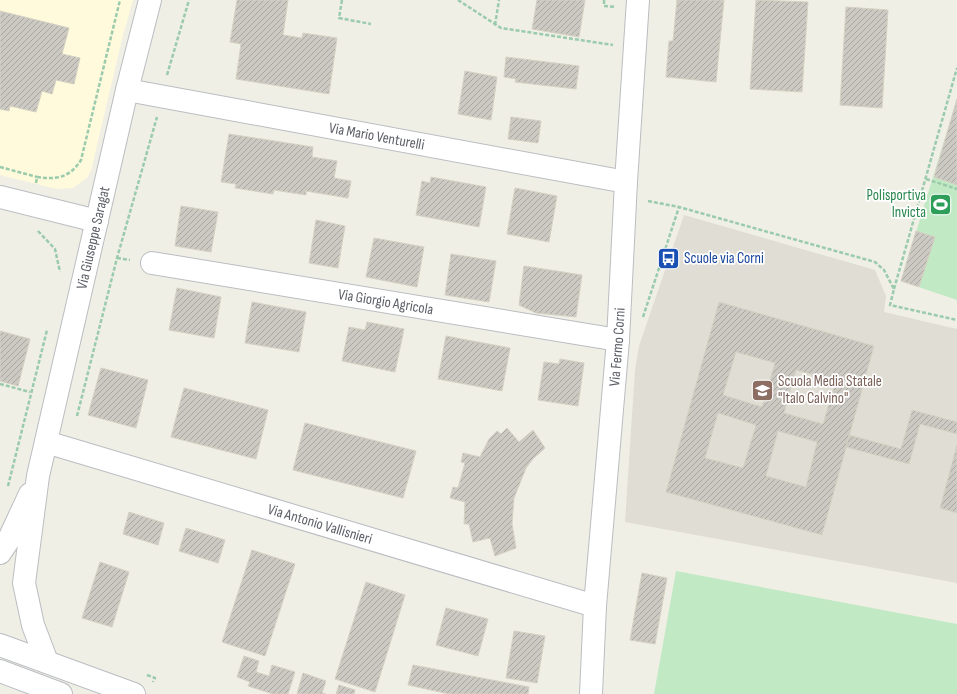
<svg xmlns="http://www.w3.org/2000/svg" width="957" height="694" font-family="'Sofia Sans Condensed',sans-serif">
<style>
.commercial{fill:#fffadc}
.education{fill:#e0ded4}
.pitch{fill:#c1e9c4}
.building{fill:url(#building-hatch);stroke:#d5d1c3;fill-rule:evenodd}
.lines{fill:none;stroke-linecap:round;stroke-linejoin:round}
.minor-casing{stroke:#babdc2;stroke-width:24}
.tertiary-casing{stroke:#babdc2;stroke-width:24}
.path{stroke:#99cbac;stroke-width:2.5;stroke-dasharray:4 2;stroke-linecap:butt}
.minor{stroke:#fff;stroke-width:22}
.tertiary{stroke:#fff;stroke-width:22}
.labels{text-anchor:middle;stroke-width:3.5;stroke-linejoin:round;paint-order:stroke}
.street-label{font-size:15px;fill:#5d6067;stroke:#fff}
.leisure-label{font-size:15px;fill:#27864d;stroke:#fff;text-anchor:end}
.transit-label{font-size:15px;fill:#164399;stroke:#fff;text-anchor:start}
.education-label{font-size:15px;fill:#785e54;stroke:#fff;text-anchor:start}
</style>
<defs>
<pattern id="building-hatch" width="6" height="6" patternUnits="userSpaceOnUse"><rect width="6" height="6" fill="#cbc9c2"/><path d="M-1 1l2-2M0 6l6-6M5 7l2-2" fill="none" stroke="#a8a7a1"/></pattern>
</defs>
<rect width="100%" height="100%" fill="#f0efe5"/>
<polygon class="commercial" points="0,0 133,0 122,39 91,171 87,178 73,188 57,189 0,175"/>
<polygon class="education" points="684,215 875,270 886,296 884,312 957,329 957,583 625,522 635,370 639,346"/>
<g class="pitch">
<polygon points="957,99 957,300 901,281"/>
<polygon points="676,571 957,624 957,694 654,694"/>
</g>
<g class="building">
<polygon points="237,0 288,0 283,35 302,38 303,33 337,38 329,94 236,79 241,44 230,42"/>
<polygon points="537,0 585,0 579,37 532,29"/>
<polygon points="677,0 724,0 716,82 666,77 669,41 673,41"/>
<polygon points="756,0 808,2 802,92 750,89"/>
<polygon points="846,7 888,10 882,108 840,105"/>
<polygon points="0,11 69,28 62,54 80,58 74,84 56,80 52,94 42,91 36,112 10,106 9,111 0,109"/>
<polygon points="506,57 579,66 576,89 515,82 516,79 504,77"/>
<polygon points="465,71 497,77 491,120 458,114"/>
<polygon points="957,99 957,185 934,177"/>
<polygon points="511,117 541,121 538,143 508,139"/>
<polygon points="229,134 313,147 312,157 337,161 334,178 351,181 348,198 306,191 306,195 274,190 273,194 235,188 236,184 221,182"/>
<polygon points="431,177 486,187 479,227 416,215 422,181 430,183"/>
<polygon points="515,188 557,196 549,242 507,234"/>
<polygon points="181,206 218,212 211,252 175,246"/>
<polygon points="316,220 345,226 338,268 309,263"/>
<polygon points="916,231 935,237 919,287 901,281"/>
<polygon points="374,238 424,247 417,287 366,277"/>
<polygon points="451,254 496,261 489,302 445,295"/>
<polygon points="524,266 582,275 576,317 536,313 519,305"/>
<polygon points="177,288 221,297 214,338 169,330"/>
<polygon points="252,302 306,312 299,352 245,343"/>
<path d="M719 302 874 346 822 535 666 492ZM736 352 775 363 762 407 723 395ZM796 370 836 381 823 424 784 413ZM718 413 756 425 743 468 705 458ZM778 431 817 442 806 487 766 476Z"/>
<polygon points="367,322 404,329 395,372 342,361 349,327 365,330"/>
<polygon points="0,331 30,339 18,386 0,381"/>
<polygon points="446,336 510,348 502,391 438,379"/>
<polygon points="560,359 584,363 578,406 538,400 544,362 559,364"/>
<polygon points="101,368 148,380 136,428 88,415"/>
<polygon points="184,388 268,410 256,459 171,437"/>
<polygon points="912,410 957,422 957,434 920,424 909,464 846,447 849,435 901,449"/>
<polygon points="305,423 416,451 403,498 293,470"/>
<polygon points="507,428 519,442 533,430 545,448 533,459 526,468 514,498 512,524 516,548 495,556 490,538 473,542 469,524 464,524 465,502 450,498 453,487 458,488 465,463 461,462 463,453 480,457 489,439 497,431 501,434"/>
<polygon points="957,445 957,513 940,508"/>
<polygon points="129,512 164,523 158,545 123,534"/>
<polygon points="186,528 225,540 218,563 179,551"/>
<polygon points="252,550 295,564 265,656 222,642"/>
<polygon points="100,562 129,572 112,627 82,618"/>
<polygon points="642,573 667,578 655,644 630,640"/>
<polygon points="366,582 405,595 375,692 335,679"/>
<polygon points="446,608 488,619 478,656 436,645"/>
<polygon points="514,631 545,636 537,683 506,678"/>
<polygon points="244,656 259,661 256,672 269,676 272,665 295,672 288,694 273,694 248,686 250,682 237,677"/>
<polygon points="413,665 529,687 528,694 449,694 408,685"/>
<polygon points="303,673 326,681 322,693 326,694 297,694"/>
<polygon points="339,685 355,690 354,694 336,694"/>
</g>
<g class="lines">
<defs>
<g id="minor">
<path id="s1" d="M127 90 626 182"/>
<polyline points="0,197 97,221"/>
<path id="s2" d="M152 263 618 340"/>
<path id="s3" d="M46 442 595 606"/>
<polyline points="0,553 8,541 30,494"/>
<path id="s4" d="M47 662 33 625 24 583 38 476 127 90 150 0"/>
<path id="s5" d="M591 694 595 606 618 340 626 182 638 0"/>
</g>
<g id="tertiary">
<polyline points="0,645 134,694"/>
<polyline points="0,671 61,694"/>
</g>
</defs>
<use href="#minor" class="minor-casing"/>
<use href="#tertiary" class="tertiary-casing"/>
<g class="path">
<polyline points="342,0 339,18 371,24"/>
<polyline points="458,0 501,28 613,45"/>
<polyline points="604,0 604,6 616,7"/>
<polyline points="495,25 499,0"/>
<polyline points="167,75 189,0"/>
<polyline points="0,167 37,177"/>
<polyline points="926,179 957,189"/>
<path d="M36 183 37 177C58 180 70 177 81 160L120 0"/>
<polyline points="648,201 679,207 875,262 884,270 894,289 890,305 957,320"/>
<polyline points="38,231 55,249 60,272"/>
<polyline points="117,258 130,260"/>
<polyline points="894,289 957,68"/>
<polyline points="643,317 679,207"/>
<polyline points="0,384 30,392"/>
<polyline points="77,416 117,258 157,117"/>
<polyline points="8,486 47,330"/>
<polyline points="147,675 155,678 153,682"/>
</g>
<use href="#minor" class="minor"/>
<use href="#tertiary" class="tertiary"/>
</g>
<defs>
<symbol id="stadium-square" viewBox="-11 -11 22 22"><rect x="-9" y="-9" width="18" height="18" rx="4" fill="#2e9e5b" stroke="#fff"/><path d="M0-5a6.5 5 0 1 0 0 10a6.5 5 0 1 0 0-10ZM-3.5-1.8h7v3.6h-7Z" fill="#fff"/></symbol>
<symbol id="bus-square" viewBox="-11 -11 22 22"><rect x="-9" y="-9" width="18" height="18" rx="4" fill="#1a4fb4" stroke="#fff"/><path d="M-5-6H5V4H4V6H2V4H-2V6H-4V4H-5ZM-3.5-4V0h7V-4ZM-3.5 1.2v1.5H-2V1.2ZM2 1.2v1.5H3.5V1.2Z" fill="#fff"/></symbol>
<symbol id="school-square" viewBox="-11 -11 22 22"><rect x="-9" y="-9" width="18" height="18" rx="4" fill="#8d6e63" stroke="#fff"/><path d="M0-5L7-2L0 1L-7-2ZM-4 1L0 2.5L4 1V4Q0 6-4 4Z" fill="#fff"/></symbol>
</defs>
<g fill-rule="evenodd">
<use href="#stadium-square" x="928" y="192" width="25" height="25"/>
<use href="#bus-square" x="656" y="246" width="25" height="25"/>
<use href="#school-square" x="750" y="378" width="25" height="25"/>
</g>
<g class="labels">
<g class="street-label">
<text dy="5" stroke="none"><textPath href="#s1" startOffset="254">Via Mario Venturelli</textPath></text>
<text dy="5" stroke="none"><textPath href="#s4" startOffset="435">Via Giuseppe Saragat</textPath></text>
<text dy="5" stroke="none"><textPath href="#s2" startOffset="237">Via Giorgio Agricola</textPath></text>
<text dy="5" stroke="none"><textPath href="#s5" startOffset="348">Via Fermo Corni</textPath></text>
<text dy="5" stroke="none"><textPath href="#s3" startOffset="286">Via Antonio Vallisnieri</textPath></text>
</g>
<g class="leisure-label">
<text x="926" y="200">Polisportiva<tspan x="926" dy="17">Invicta</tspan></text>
</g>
<g class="transit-label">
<text x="684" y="263">Scuole via Corni</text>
</g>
<g class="education-label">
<text x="778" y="386">Scuola Media Statale<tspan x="778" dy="17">"Italo Calvino"</tspan></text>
</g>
</g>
</svg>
